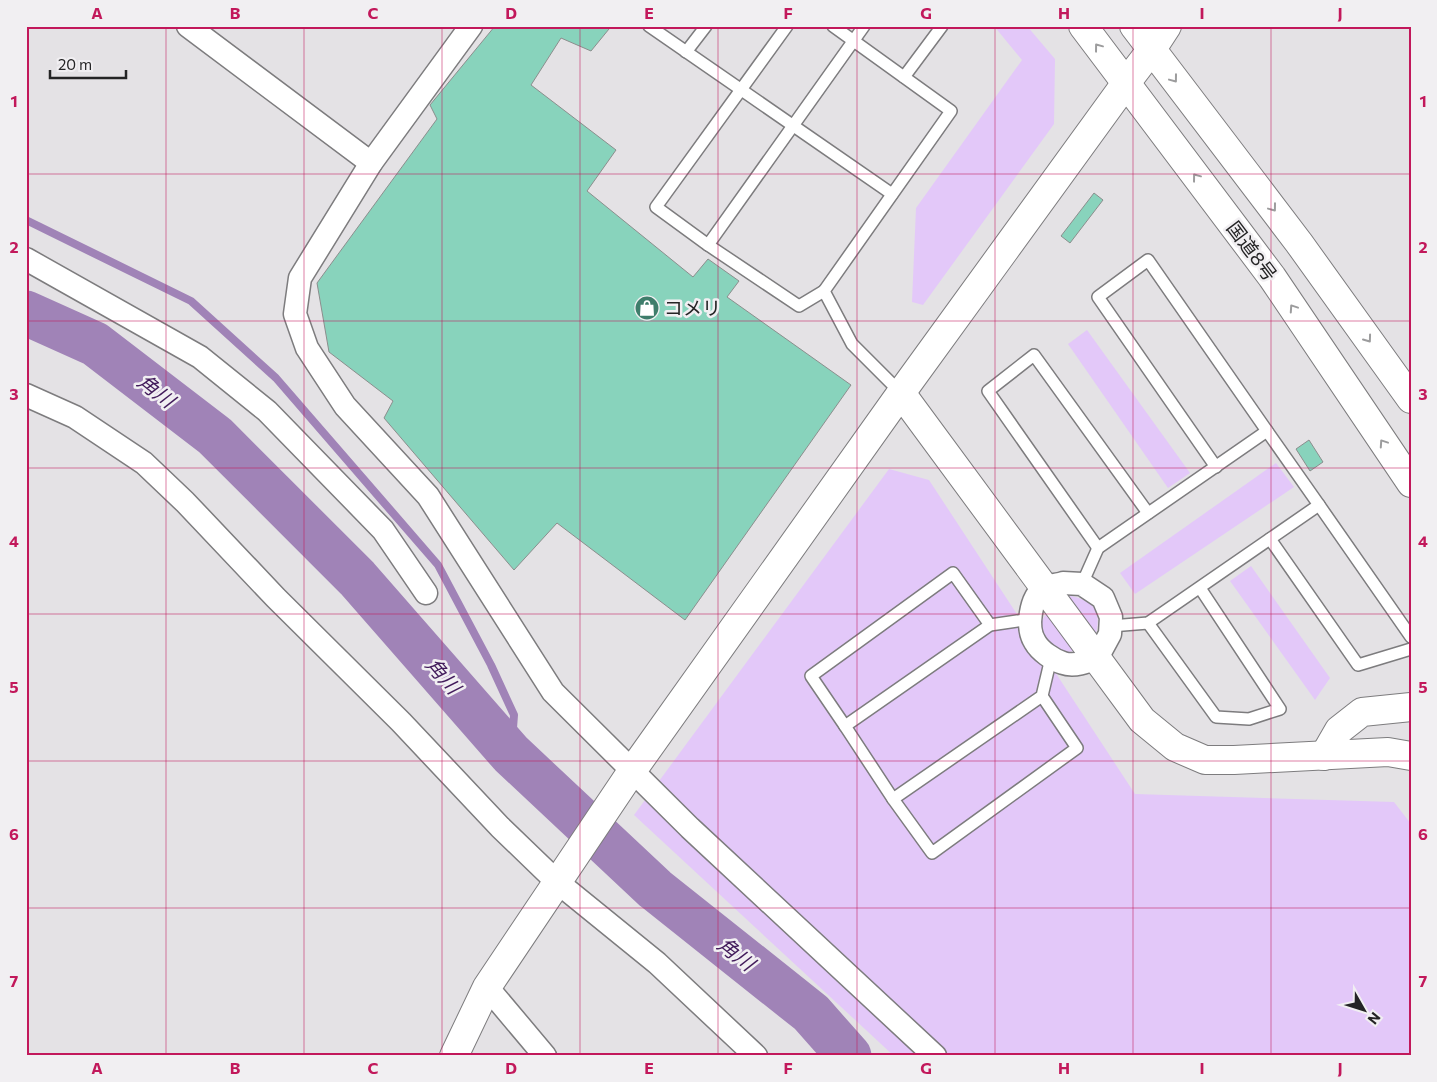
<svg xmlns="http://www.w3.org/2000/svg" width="1437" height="1082" font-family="Commissioner,'Noto Sans JP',sans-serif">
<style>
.green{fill:#e3c8f9}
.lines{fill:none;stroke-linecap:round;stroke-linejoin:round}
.stream{stroke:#a083b7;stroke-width:8}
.river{stroke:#a083b7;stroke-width:45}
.building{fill:#88d3bc;stroke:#8b8e8d}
.service-casing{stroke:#7d7c7e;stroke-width:14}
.minor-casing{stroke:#7d7c7e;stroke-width:25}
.tertiary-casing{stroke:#7d7c7e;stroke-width:30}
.trunk-casing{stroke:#7d7c7e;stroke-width:30}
.service{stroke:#fff;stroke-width:11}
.minor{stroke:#fff;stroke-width:22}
.tertiary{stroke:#fff;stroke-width:28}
.trunk{stroke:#fff;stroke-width:28}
.oneway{stroke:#9c9c9d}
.grid{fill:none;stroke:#c2185b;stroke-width:1;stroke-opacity:0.55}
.labels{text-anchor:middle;stroke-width:5;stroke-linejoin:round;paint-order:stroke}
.street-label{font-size:19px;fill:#242425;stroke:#f1eff2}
.poi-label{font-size:19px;fill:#242425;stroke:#f1eff2;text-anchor:start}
.water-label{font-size:20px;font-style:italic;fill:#421b5b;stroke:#f1eff2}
.neatline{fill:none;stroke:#c2185b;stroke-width:2}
.grid-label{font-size:16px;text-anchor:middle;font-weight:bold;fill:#c2185b}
</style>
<rect width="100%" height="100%" fill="#e4e2e5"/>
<g class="green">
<polygon points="994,26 1027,26 1055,59 1054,124 923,305 912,302 916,208 1022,60"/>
<polygon points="1087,330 1190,473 1168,488 1068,344"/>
<polygon points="1276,463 1294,487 1135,594 1120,573"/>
<polygon points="889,469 929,480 1135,794 1394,802 1411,824 1411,1056 894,1056 634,815"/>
<polygon points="1251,566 1330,678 1315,700 1230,581"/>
<path d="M1068 595C1092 601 1102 608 1096 633Z"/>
<path d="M1047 612 1074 651 1063 653C1050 645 1043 640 1040 624Z"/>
</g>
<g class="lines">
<polyline class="stream" points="26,220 191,301 276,378 438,565 491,665 514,715 511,754"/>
<polyline class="river" points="26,313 95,344 215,436 357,578 511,754 655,889 811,1013 849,1056"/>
</g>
<g class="building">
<polygon points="495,26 605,26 609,29 591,51 561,38 531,85 616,150 587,191 693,277 708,259 739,281 727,297 851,385 685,620 557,523 514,570 384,418 393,401 329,352 317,283 437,119 430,105"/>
<polygon points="1094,193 1103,200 1070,243 1061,236"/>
<polygon points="1309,440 1323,462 1310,471 1296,449"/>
</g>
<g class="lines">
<defs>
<g id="service">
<polyline points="649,26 892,194"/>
<polyline points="833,26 951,111 824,291 852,344 901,393"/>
<polyline points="686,52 706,26"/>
<polyline points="904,77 942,26"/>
<polyline points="708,245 656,207 787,26"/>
<polyline points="824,291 799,306 708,245 864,26"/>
<polyline points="1216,467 1098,297 1148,260 1267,431"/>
<polyline points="1319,505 1411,637"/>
<polyline points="1270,539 1358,665 1411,649"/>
<polyline points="1098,548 988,391 1034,355 1148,513"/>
<polyline points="1082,584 1098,548 1267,431 1319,505 1148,623 1111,626"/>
<polyline points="1148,623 1216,717 1249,719 1280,709 1200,588"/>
<polyline points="1042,696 893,799 932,853 1077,748 1042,696 1051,658"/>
<polyline points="845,726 811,676 953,573 990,625"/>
<polyline points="893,799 845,726 990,625 1031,619"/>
</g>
<g id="minor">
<polyline points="188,26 371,163"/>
<polyline points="471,26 371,163 300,278 295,314 307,348 345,406 428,496 553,692 690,828 935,1056"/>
<polyline points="26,259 200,357 267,411 383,530 426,593"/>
<polyline points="26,395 75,417 144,463 185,502 276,598 401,722 500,827 556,881 657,963 756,1056"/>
<path d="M1063 583 1082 584 1103 598 1111 617 1110 634 1097 658C1087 662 1074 667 1063 663 1053 660 1040 651 1035 642 1026 628 1030 598 1044 588 1048 585 1058 585 1063 583Z"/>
<polyline points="487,987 545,1056"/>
</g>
<g id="tertiary">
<polyline points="901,393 1142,720 1175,747 1205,760 1234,760 1388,752 1411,756"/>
<polyline points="1324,756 1339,730 1362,712 1411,707"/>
<polyline points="454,1056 487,987 632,771 901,393 1126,83 1152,49 1167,26"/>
</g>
<g id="trunk">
<polyline points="1083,26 1272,277 1411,483"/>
<polyline points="1134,26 1299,243 1411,399"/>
</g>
</defs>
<use href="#service" class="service-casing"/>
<use href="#minor" class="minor-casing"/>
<use href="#tertiary" class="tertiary-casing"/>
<use href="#trunk" class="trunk-casing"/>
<use href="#service" class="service"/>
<use href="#minor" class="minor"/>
<use href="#tertiary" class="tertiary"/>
<use href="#trunk" class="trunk"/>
</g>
<defs><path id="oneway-chevron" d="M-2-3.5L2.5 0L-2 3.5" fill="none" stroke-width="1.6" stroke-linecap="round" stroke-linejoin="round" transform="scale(1.25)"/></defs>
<g class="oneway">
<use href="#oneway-chevron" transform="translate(1098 47) rotate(-127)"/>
<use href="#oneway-chevron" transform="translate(1174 79) rotate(53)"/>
<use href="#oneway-chevron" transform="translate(1196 177) rotate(-127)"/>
<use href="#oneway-chevron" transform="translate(1273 208) rotate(53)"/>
<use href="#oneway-chevron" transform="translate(1293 308) rotate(-124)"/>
<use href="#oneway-chevron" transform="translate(1368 339) rotate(54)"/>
<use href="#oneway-chevron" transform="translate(1383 443) rotate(-124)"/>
</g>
<path class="grid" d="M166 26V1056M304 26V1056M442 26V1056M580 26V1056M718 26V1056M857 26V1056M995 26V1056M1133 26V1056M1271 26V1056M26 174H1411M26 321H1411M26 468H1411M26 614H1411M26 761H1411M26 908H1411"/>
<defs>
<symbol id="shop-disc" viewBox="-11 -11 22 22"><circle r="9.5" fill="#3e7d6b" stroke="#f1eff2"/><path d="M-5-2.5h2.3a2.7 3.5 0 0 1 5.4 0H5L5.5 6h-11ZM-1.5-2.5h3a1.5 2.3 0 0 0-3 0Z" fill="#fff"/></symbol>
</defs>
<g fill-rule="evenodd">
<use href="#shop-disc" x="633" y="294" width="28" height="28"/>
</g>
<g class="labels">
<g class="street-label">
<text transform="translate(1252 251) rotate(53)" y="7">国道8号</text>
</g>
<g class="poi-label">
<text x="664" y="315">コメリ</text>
</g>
<g class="water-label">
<text transform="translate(156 391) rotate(38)" y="7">角川</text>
<text transform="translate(443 676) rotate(49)" y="7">角川</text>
<text transform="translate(736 954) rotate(38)" y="7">角川</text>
</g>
</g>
<rect width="1437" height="1082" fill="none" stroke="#f1eff2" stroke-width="55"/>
<g transform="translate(1364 1010) rotate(129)" stroke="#f1eff2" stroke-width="4" paint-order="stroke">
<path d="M0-4L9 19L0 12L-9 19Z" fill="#242425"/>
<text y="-8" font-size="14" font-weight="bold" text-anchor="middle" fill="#242425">N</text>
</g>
<path d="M50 70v8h76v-8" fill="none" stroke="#242425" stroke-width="2.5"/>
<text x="58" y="70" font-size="15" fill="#242425" stroke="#f1eff2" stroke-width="4" paint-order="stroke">20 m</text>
<rect x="28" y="28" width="1382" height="1026" class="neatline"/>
<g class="grid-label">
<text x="97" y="19">A</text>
<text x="235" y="19">B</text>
<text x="373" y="19">C</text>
<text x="511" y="19">D</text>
<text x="649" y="19">E</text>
<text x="788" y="19">F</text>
<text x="926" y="19">G</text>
<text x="1064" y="19">H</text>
<text x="1202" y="19">I</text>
<text x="1340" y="19">J</text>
<text x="14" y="107">1</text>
<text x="1423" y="107">1</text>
<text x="14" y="253">2</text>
<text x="1423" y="253">2</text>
<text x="14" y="400">3</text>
<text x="1423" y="400">3</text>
<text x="14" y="547">4</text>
<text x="1423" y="547">4</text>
<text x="14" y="693">5</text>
<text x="1423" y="693">5</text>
<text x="14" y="840">6</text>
<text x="1423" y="840">6</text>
<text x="14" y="987">7</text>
<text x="1423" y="987">7</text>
<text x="97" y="1074">A</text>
<text x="235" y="1074">B</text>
<text x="373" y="1074">C</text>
<text x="511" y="1074">D</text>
<text x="649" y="1074">E</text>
<text x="788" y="1074">F</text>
<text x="926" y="1074">G</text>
<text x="1064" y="1074">H</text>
<text x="1202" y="1074">I</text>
<text x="1340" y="1074">J</text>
</g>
</svg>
